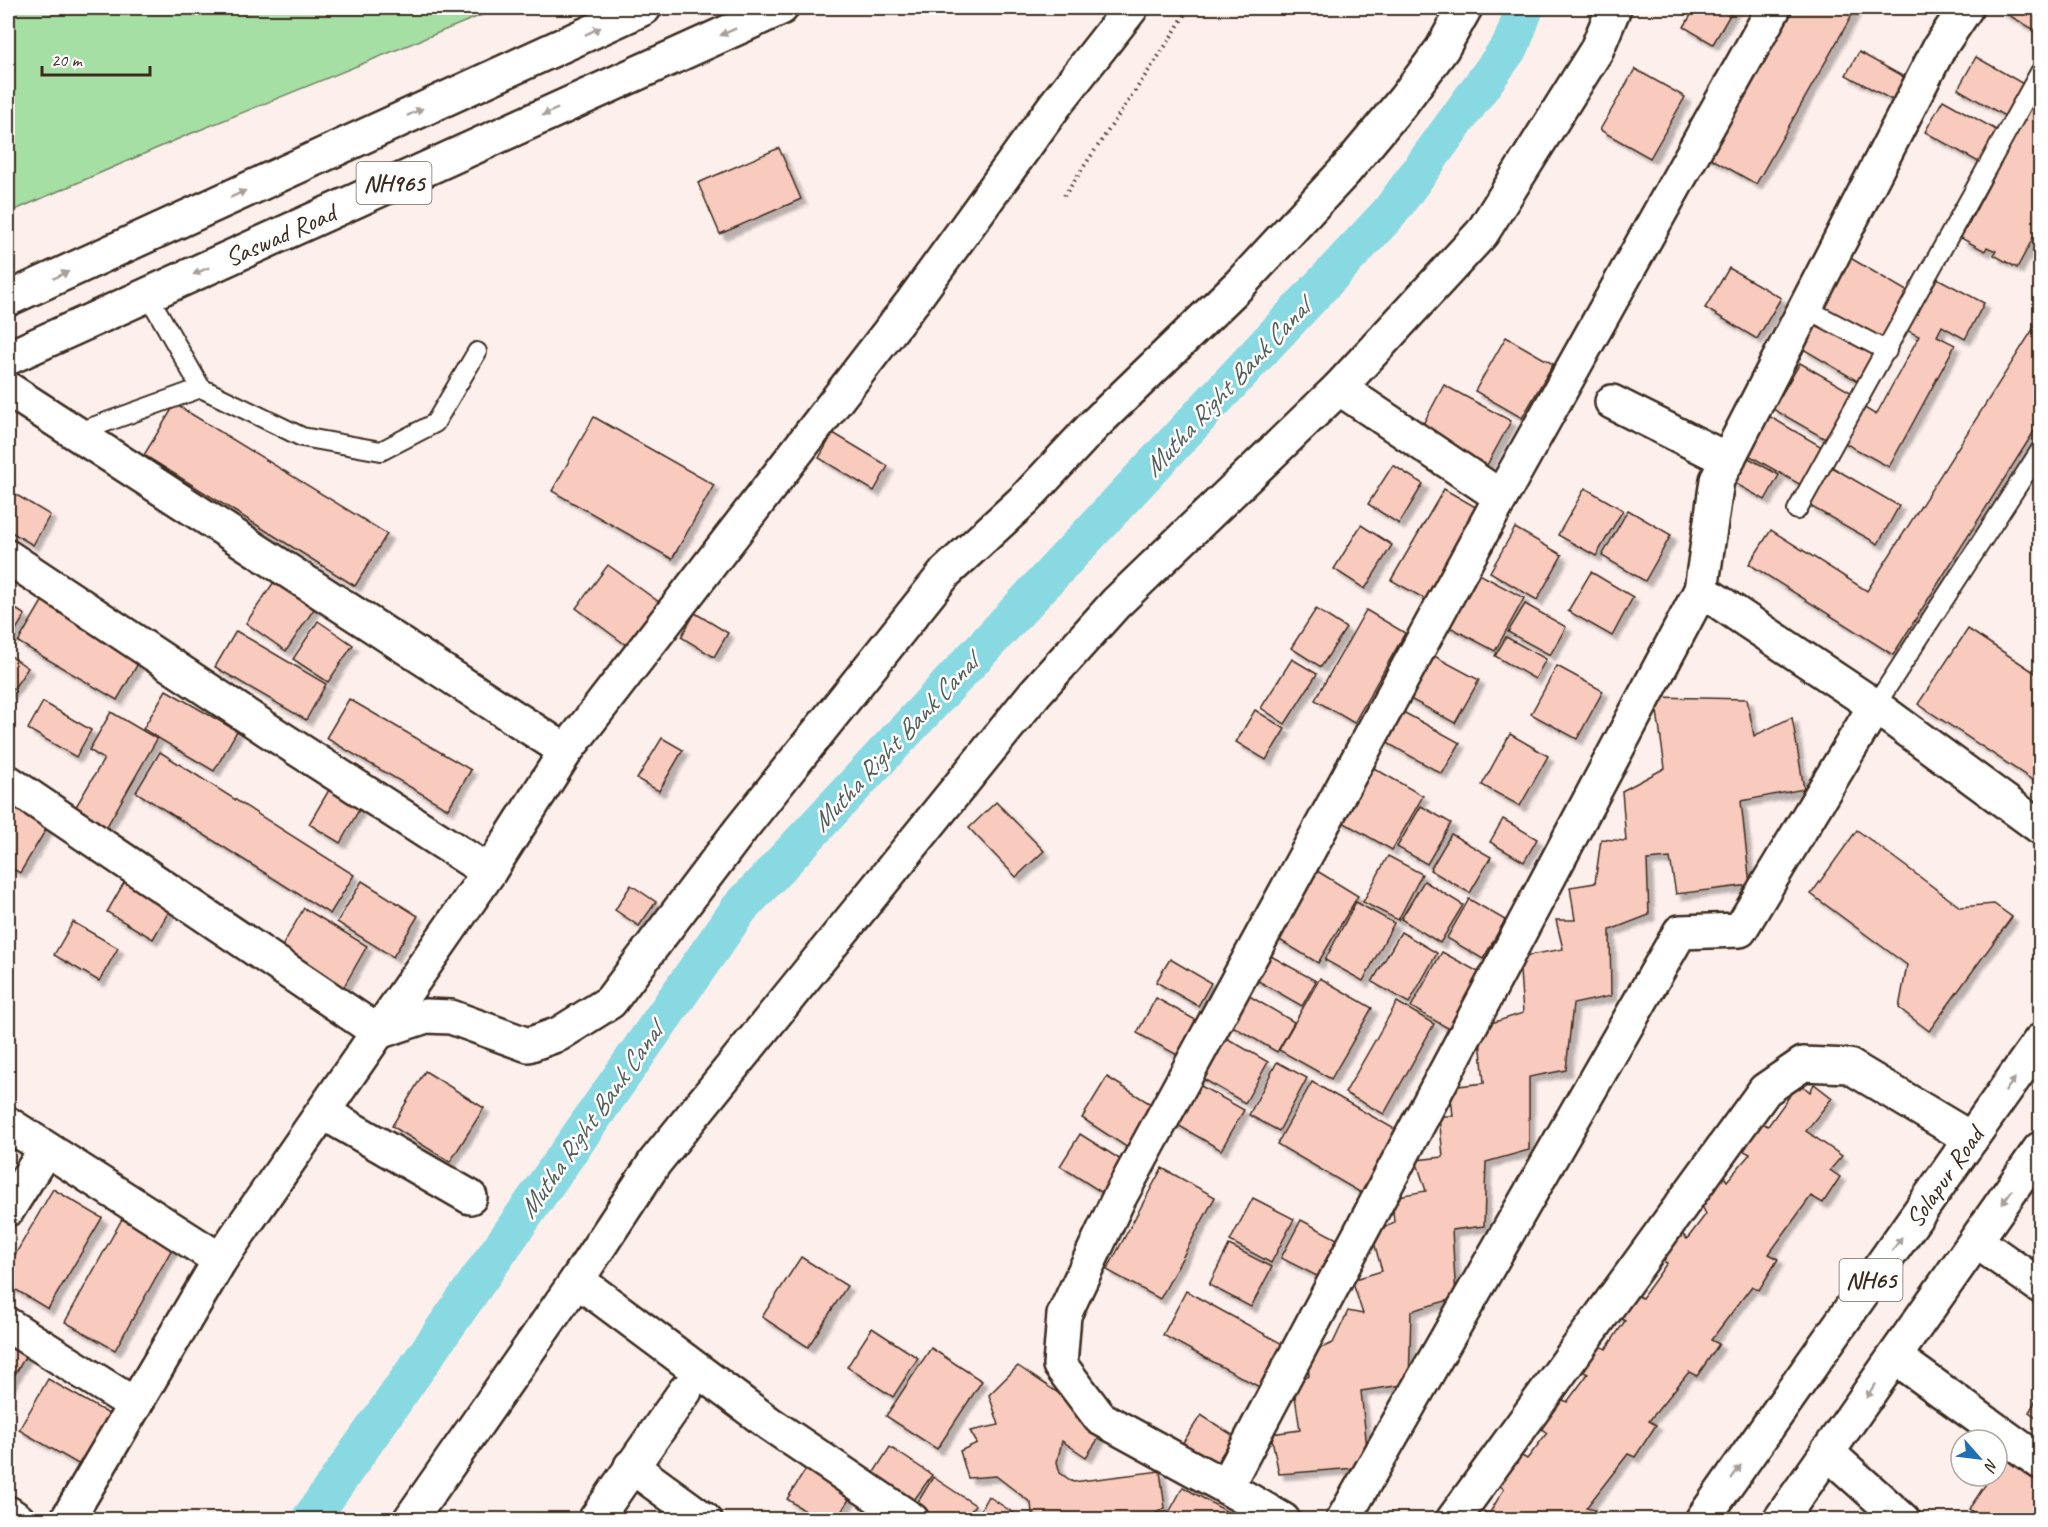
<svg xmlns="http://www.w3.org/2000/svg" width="2048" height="1527" font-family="Caveat,sans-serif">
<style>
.green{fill:#a6dfa4;stroke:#708461;stroke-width:1.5}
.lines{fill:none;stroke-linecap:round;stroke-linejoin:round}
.canal{stroke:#88d9e1;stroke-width:38}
.building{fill:#f9cbbe;stroke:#3b2a1e;stroke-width:1.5;filter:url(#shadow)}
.service-casing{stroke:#3b2a1e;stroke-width:22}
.minor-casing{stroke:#3b2a1e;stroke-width:38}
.trunk-casing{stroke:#3b2a1e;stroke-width:38}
.path{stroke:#3b2a1e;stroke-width:4;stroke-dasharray:1.5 4.5;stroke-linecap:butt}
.service{stroke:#fff;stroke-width:18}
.minor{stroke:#fff;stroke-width:33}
.trunk{stroke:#fff;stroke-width:33}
.oneway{fill:#a79f9a}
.labels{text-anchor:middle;stroke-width:5;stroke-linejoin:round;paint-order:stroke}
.shield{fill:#fff;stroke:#766a62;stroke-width:1.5}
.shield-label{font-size:24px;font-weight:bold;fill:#3b2a1e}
.street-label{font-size:26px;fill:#3b2a1e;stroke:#fff}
.water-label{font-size:27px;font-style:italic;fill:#525f58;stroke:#fff}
</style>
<defs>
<filter id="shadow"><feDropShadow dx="5.5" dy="5.5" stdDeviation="1.5" flood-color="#0004"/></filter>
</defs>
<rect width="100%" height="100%" fill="#fdefec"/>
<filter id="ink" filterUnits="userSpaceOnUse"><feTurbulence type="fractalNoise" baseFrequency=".0167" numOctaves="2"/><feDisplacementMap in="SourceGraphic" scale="12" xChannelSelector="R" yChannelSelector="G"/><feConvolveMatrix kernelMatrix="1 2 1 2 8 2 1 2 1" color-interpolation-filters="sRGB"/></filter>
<g filter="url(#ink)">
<polygon class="green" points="8,8 499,8 185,136 8,213"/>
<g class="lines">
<polyline class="canal" points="310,1520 739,909 1390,212 1511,45 1525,8"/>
</g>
<g class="building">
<polygon points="1695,8 1734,8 1713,44 1684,27"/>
<polygon points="1787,8 1856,8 1756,184 1705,155"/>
<polygon points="1996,8 2040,8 2040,33"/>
<polygon points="1859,52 1915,83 1903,106 1846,75"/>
<polygon points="1976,57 2027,86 2008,118 1958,89"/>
<polygon points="1635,69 1685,97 1650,158 1600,130"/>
<polygon points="2040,90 2040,186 2036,195 2040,198 2040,225 2017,268 1994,255 1996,251 1987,247 1985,251 1961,238"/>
<polygon points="1943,100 2000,132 1982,164 1925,132"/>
<polygon points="779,148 801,199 720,234 698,183"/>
<polygon points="1847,256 1910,293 1882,343 1819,306"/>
<polygon points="1729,268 1781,298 1757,339 1705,308"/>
<polygon points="1935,277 1984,303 1965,339 1942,326 1937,336 1955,345 1889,467 1841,441 1860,405 1876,415 1919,336 1906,330"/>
<polygon points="2040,318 2040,422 1893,655 1749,564 1771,530 1867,591"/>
<polygon points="1818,322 1880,357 1864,385 1803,349"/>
<polygon points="1506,337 1553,364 1522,418 1475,391"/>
<polygon points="1800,363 1854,394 1827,440 1773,409"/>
<polygon points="1444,385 1511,421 1487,465 1421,428"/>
<polygon points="175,404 387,534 355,586 144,455"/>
<polygon points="1767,415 1822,447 1801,485 1745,453"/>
<polygon points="594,417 714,485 672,559 552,491"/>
<polygon points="833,433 888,466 874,491 819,458"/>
<polygon points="1745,456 1779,475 1765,500 1731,481"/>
<polygon points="1393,465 1423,484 1399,524 1368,504"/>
<polygon points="1832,467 1899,506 1878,544 1810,506"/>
<polygon points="1585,488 1623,510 1596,556 1558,535"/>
<polygon points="1444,489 1479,509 1427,600 1391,580"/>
<polygon points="8,490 50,515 33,545 8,530"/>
<polygon points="1628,510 1671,535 1645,581 1602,556"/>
<polygon points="1361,525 1392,545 1365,589 1334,569"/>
<polygon points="1515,528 1562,555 1537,600 1490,572"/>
<polygon points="608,565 667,608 634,651 576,608"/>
<polygon points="1470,569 1524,598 1495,651 1442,623"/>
<polygon points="1591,572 1633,597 1612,636 1568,611"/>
<polygon points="278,576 318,603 286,651 246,623"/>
<polygon points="44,598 143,655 117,700 18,642"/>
<polygon points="8,604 25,615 11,638 8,636"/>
<polygon points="1525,604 1566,627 1550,655 1508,632"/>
<polygon points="1316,609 1346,628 1321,667 1291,648"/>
<polygon points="1366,610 1405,633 1354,723 1315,700"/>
<polygon points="695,613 728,633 714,657 681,637"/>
<polygon points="318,621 353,645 328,682 293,659"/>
<polygon points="1968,629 2040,676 2040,785 1918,704"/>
<polygon points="236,631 326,684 306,720 215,667"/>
<polygon points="1506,637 1546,659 1535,679 1495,656"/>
<polygon points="1423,650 1479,680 1455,723 1399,693"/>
<polygon points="8,654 28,668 10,694 8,692"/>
<polygon points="1292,659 1317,674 1285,724 1261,708"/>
<polygon points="1557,666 1603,691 1577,739 1531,714"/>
<polygon points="166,690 237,731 214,771 143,729"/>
<polygon points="1655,697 1747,699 1754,736 1792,717 1804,789 1741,801 1750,885 1676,894 1670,858 1647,860 1649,915 1610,930 1611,996 1573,1004 1566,1070 1529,1077 1529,1150 1486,1162 1484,1226 1452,1230 1456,1298 1411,1311 1409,1384 1361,1391 1369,1467 1279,1474 1271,1434 1300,1430 1293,1383 1309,1376 1307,1354 1333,1343 1348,1311 1363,1314 1352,1280 1382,1271 1372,1235 1394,1222 1392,1197 1426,1191 1416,1160 1443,1157 1439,1116 1453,1116 1450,1087 1484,1083 1479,1027 1523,1013 1519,957 1563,949 1556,920 1575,920 1570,887 1595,883 1601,839 1626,841 1622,791 1665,768"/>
<polygon points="349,699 471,770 448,809 326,738"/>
<polygon points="43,702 91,730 76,757 28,729"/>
<polygon points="1394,707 1460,743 1442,774 1377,737"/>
<polygon points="1255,710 1285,729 1266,760 1236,742"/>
<polygon points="111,712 157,739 103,833 71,815 104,759 89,750"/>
<polygon points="1510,734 1548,756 1520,806 1482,785"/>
<polygon points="662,738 683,750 659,791 637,779"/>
<polygon points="160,752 354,875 330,914 136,792"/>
<polygon points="1365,763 1423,796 1392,850 1334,817"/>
<polygon points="329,790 360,808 340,843 309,824"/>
<polygon points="8,802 48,826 20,873 8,866"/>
<polygon points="996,802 1044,851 1016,877 969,828"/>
<polygon points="1421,806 1451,823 1427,864 1397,847"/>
<polygon points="1503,819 1537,839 1524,862 1490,842"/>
<polygon points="1857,830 1960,907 1994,904 2012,917 1929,1031 1899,1008 1907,965 1811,894"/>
<polygon points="1451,834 1491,857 1470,893 1430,870"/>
<polygon points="1388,856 1422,874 1398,920 1363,902"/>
<polygon points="1309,866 1358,896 1318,963 1268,933"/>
<polygon points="129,874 175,901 153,939 107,912"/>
<polygon points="362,881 418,916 393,957 337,922"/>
<polygon points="1424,881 1463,905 1440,943 1401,919"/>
<polygon points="631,885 656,902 639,926 615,910"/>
<polygon points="1469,899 1505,920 1483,959 1447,938"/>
<polygon points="1356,902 1394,923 1363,981 1325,960"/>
<polygon points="304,908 367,946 343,988 280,950"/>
<polygon points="73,922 118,948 99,981 54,955"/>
<polygon points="1401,932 1437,953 1409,1003 1372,982"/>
<polygon points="1260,950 1316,981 1302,1006 1246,974"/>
<polygon points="1442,952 1484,975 1453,1031 1411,1007"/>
<polygon points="1170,959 1211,983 1198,1006 1156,982"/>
<polygon points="1320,978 1372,1008 1331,1079 1279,1050"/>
<polygon points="1239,990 1294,1022 1277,1052 1222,1020"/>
<polygon points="1156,998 1201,1023 1181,1057 1137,1033"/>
<polygon points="1397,1002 1434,1024 1384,1114 1345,1093"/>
<polygon points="1216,1032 1268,1062 1245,1103 1193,1073"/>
<polygon points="1277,1062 1307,1078 1279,1131 1249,1115"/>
<polygon points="425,1071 484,1108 450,1162 392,1126"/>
<polygon points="1107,1077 1154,1106 1128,1148 1082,1118"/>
<polygon points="1795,1079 1810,1092 1814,1084 1832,1098 1806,1131 1842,1156 1830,1170 1840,1177 1823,1203 1811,1196 1769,1254 1778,1259 1759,1290 1752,1286 1711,1340 1719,1344 1697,1376 1689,1372 1649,1421 1656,1425 1635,1457 1628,1454 1586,1508 1595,1510 1587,1520 1472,1520 1479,1509 1489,1514 1504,1489 1500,1486 1520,1455 1527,1459 1547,1433 1539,1427 1560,1398 1567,1402 1588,1374 1580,1370 1597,1344 1606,1349 1625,1321 1616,1315 1634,1294 1642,1298 1667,1263 1660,1259 1680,1232 1687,1239 1706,1214 1702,1206 1722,1174 1727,1181 1750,1154 1744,1151 1760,1122 1768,1126 1789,1097 1784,1094"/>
<polygon points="1192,1081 1244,1110 1221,1150 1169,1120"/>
<polygon points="1312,1082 1398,1131 1363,1194 1277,1144"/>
<polygon points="1080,1134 1129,1165 1109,1197 1060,1166"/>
<polygon points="1162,1168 1215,1197 1160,1299 1107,1270"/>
<polygon points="53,1189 102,1218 48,1309 8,1285 8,1267"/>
<polygon points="1253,1198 1294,1219 1271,1263 1230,1241"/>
<polygon points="122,1219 173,1247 115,1350 65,1322"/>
<polygon points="1301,1220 1339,1240 1319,1277 1281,1258"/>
<polygon points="1229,1245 1272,1267 1251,1307 1209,1285"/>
<polygon points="801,1257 847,1286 808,1347 762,1317"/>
<polygon points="1186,1291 1286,1346 1263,1389 1163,1335"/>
<polygon points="872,1328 918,1358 893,1397 847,1367"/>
<polygon points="8,1343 27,1354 8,1386"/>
<polygon points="931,1348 982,1381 937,1449 886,1416"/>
<polygon points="1018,1366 1107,1426 1086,1457 1062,1441 1057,1462 1060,1473 1073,1482 1160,1471 1165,1508 1144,1520 1042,1520 1032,1513 1031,1503 996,1476 968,1478 960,1451 977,1443 970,1431 999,1425 989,1395"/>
<polygon points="48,1379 109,1414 80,1465 19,1430"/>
<polygon points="2040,1394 2040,1420 2029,1412"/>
<polygon points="1201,1415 1234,1436 1215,1465 1182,1444"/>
<polygon points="890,1447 932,1475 909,1507 869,1480"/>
<polygon points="2005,1456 2040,1481 2040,1520 1984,1520 1969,1509 1991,1476 1997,1476 1997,1468"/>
<polygon points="813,1458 857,1487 836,1520 819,1520 787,1499"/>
<polygon points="933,1477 975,1505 965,1520 923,1520 912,1512"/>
<polygon points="1183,1487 1242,1520 1165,1520"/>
<polygon points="988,1496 1024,1520 975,1520"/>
</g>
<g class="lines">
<defs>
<g id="service">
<polyline points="148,295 201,388 302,437 381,451 435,423 477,352"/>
<polyline points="1805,308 1887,351"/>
<polyline points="76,433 201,388"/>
<polyline points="1797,510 2040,72"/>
<polyline points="1875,706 2040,451"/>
</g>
<g id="minor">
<polyline points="1339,388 1501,497"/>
<polyline points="8,389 566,751"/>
<polyline points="1612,402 1728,460"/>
<polyline points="8,557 268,730 489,872"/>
<polyline points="1701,590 1875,706 2040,827"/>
<polyline points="8,782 378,1032 426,1016 451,1017 528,1045 559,1034 610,1002 741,829 946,572 1024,500 1095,424 1240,284 1345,171 1404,100 1442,49 1465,8"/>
<polyline points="324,1113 470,1197"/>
<polyline points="8,1124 220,1260"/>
<polyline points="8,1209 46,1149"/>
<polyline points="1976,1241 2040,1286"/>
<polyline points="577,1280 770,1424 912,1520"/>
<polyline points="8,1325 135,1405"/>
<polyline points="1895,1357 2040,1462"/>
<polyline points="1827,1452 1903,1520"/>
<polyline points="631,1466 705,1520"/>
<polyline points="1226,1487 1100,1418 1060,1365 1064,1315 1118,1200 1501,497 1774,8"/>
<polyline points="8,1513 18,1520"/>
<polyline points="67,1520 220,1260 489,872 566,751 913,301 1055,105 1131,8"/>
<polyline points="410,1520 577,1280 655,1162 1035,693 1116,603 1339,388 1482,233 1596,51 1614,8"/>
<polyline points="595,1520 685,1391"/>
<polyline points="1283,1520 1226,1487 1701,590 1717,480 1939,48 1966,8"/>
<polyline points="1343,1520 1680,932 1740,930 1875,706"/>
<polyline points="1453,1520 1765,1090 1803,1064 1849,1066 1971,1139"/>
</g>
<g id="trunk">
<polyline points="8,299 644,8"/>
<polyline points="8,358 781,8"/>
<polyline points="1702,1520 2040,1041"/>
<polyline points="1780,1520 2040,1149"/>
</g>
</defs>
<use href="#service" class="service-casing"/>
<use href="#minor" class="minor-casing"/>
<use href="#trunk" class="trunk-casing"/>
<polyline class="path" points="1064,196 1166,45 1189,8"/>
<use href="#service" class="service"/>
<use href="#minor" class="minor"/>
<use href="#trunk" class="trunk"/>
</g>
<defs><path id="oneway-solid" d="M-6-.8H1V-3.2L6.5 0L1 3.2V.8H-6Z" transform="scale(1.5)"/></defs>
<g class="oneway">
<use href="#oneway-solid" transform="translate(593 31) rotate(-25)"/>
<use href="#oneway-solid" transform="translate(728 32) rotate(156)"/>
<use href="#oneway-solid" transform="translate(415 112) rotate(-25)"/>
<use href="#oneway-solid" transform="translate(550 112) rotate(156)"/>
<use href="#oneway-solid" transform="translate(238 194) rotate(-25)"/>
<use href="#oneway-solid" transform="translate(201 271) rotate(156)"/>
<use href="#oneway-solid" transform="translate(61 275) rotate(-25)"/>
<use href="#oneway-solid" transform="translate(2010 1085) rotate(-54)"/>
<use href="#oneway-solid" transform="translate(2007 1197) rotate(125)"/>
<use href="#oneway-solid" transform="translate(1897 1244) rotate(-55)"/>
<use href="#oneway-solid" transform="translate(1871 1391) rotate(125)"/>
<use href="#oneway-solid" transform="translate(1736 1472) rotate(-55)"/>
</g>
</g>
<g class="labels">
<g class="shield">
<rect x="356.5" y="162" width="75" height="42" rx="4.5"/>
<rect x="1839.5" y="1259" width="63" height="42" rx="4.5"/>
</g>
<g class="shield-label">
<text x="394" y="191">NH965</text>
<text x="1871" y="1288">NH65</text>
</g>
<g class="street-label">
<text transform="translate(280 235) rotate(-24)" y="9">Saswad Road</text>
<text transform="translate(1944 1177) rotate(-55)" y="9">Solapur Road</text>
</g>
<g class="water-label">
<text transform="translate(1226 388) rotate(-47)" y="9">Mutha Right Bank Canal</text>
<text transform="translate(894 743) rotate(-47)" y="9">Mutha Right Bank Canal</text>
<text transform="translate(590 1121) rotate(-55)" y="9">Mutha Right Bank Canal</text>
</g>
</g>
<rect width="2048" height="1527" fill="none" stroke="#fff" stroke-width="30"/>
<rect x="15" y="15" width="2018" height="1497" fill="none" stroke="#3b2a1e" stroke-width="2" filter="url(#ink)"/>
<g transform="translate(1979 1458) rotate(118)"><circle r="28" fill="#ffffff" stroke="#b1aaa5" stroke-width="1.5"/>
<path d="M0-4.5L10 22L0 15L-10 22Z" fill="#1f6fb2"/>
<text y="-9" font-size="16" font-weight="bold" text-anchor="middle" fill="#3b2a1e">N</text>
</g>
<path d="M42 66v9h108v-9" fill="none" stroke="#3b2a1e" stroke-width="3"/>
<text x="51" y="66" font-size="18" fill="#3b2a1e" stroke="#ffffff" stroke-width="4.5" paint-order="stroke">20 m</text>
</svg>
